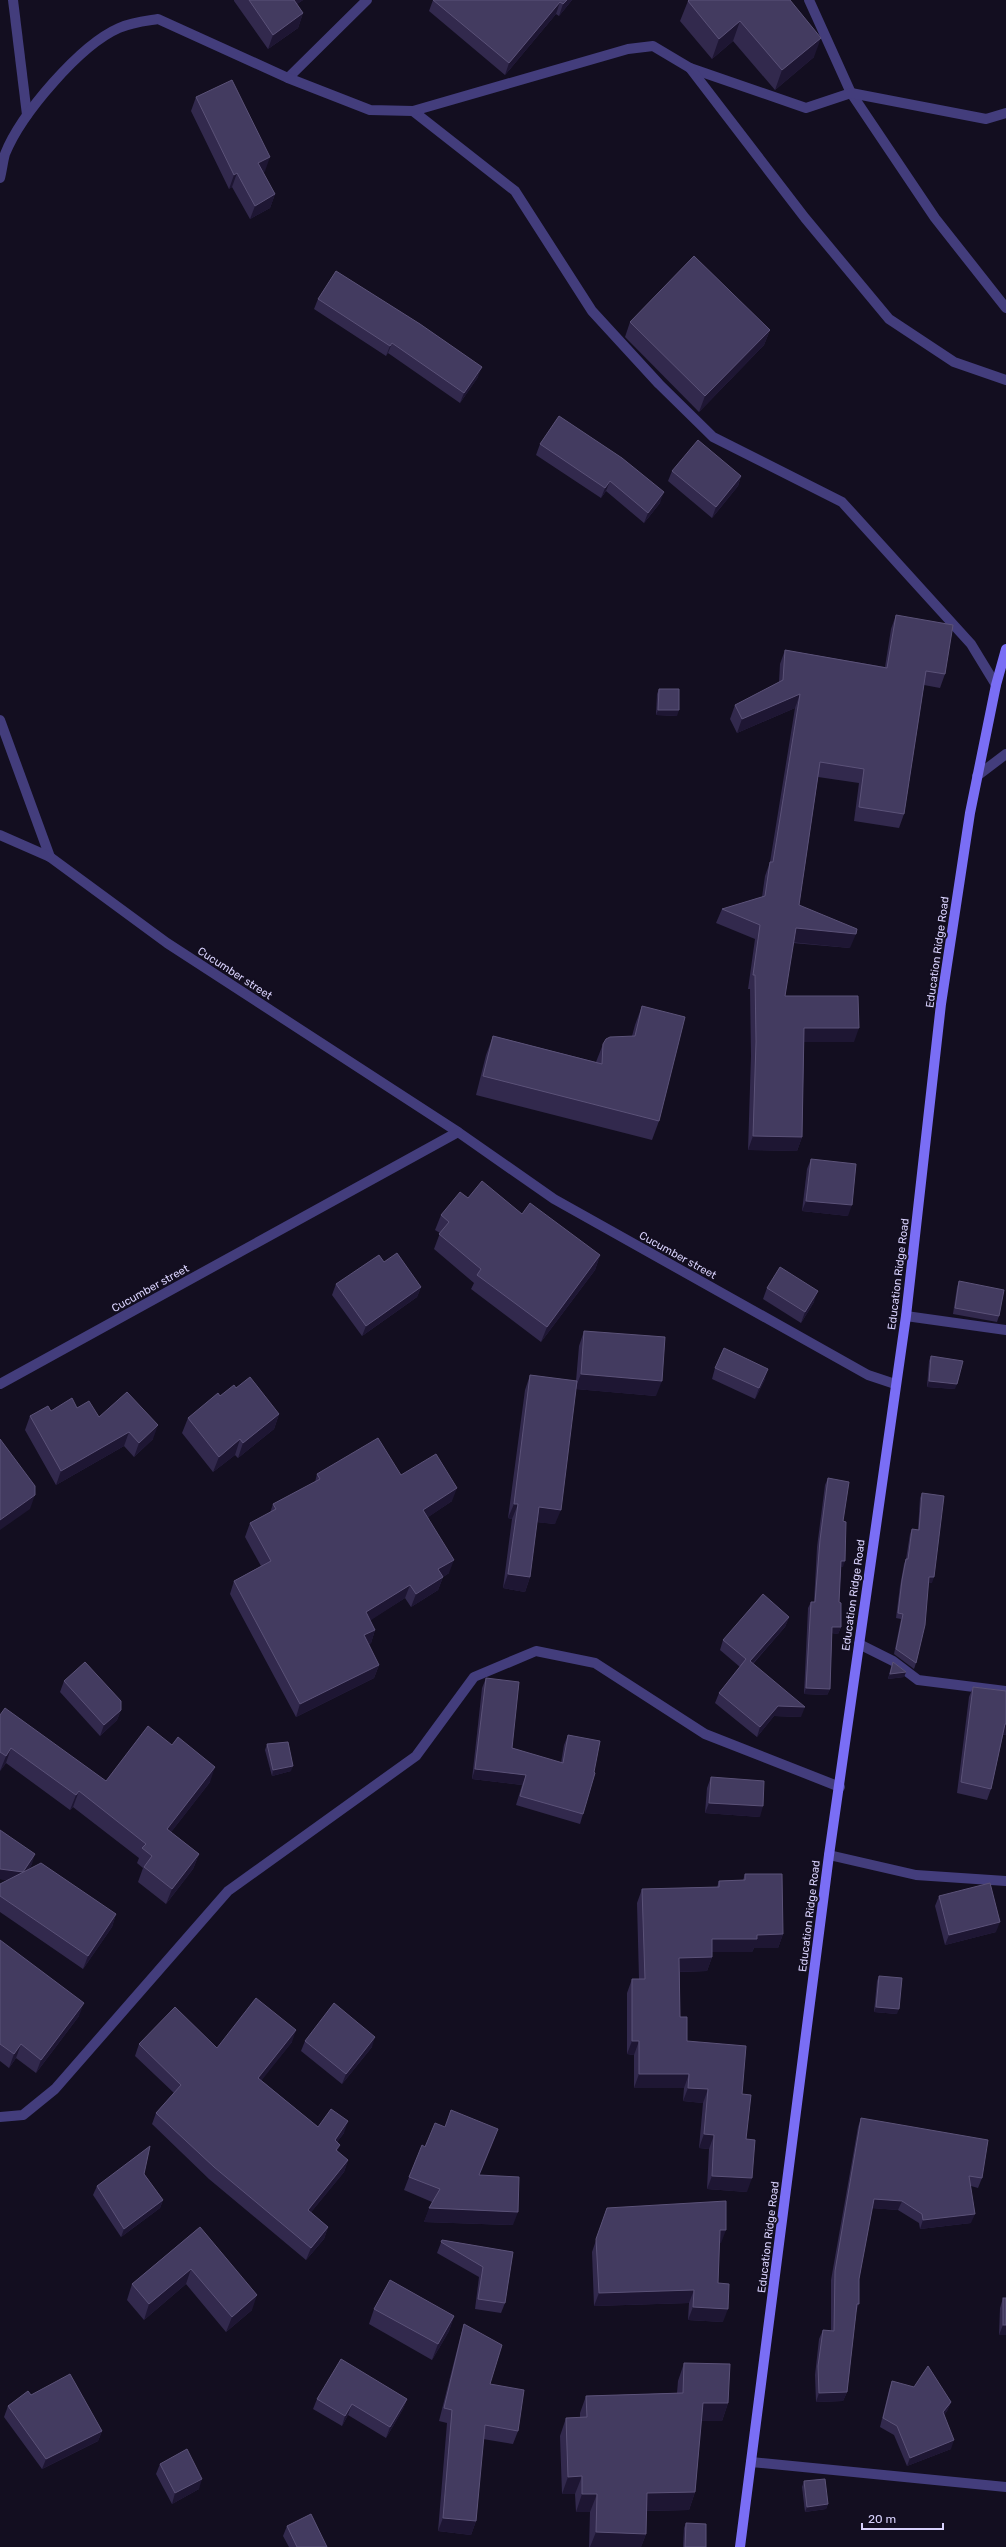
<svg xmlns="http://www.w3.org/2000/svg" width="1006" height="2547" font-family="Rubik,sans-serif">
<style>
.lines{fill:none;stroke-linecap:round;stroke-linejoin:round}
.street{stroke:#433d7c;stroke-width:10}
.secondary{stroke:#7a6ef5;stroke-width:10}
.wall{fill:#32294d}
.shaded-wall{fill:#1e1633}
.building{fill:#433b60;stroke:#5b5278}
.labels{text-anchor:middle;stroke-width:4;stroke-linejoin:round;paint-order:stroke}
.street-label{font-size:11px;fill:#d8d1fc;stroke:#130e20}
</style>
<rect width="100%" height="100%" fill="#130e20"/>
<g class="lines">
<g class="street">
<polyline points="13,0 27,115"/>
<polyline points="809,0 851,93 935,218 1006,308"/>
<polyline points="690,68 806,108 851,93 986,119 1006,113"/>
<polyline points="288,78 367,0"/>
<polyline points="413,111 515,191 592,311 659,384 713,437 842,502 971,644 996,685"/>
<path d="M0 178C2 170 3 161 5 154 21 114 80 45 119 28 132 22 145 21 158 19L288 78 370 110 413 111 628 49 653 46 690 68 805 218 889 319 954 362 1006 380"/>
<polyline points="0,720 50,857"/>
<polyline points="977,776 1006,754"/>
<polyline points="0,835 50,857 167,943 458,1132 554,1199 868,1375 895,1384"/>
<polyline points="906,1316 1006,1330"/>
<polyline points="0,1384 458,1132"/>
<polyline points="859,1644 893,1661 918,1680 1006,1691"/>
<polyline points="829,1855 916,1875 1006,1881"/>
<polyline points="0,2117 23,2115 55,2089 228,1891 416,1756 474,1677 536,1651 595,1663 705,1734 840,1787"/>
<polyline points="751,2462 1006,2487"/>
</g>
<polyline class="secondary" points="740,2547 829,1855 906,1316 941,1004 970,813 996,685 1006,649"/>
</g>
<g class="wall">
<polygon points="234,0 303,0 297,4 303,13 298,28 268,49 234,1"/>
<polygon points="433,0 572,0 559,16 556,14 505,75 429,11"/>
<polygon points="790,0 814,57 775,90 733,41 712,59 680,21 688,1"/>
<polygon points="196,97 265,171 263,172 275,194 270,208 250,219 232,187 229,189 191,111"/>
<polygon points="318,299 478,377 460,403 388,353 386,356 314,309"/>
<polygon points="630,322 770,330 764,345 699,412 625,337"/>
<polygon points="540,444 660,503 644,523 606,491 601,498 536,455"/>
<polygon points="672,471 741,476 738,486 712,518 668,481"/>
<polygon points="896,615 945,674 940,688 924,685 904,814 899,828 854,821 859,783 818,777 799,905 850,948 793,943 785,996 854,1042 804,1042 802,1137 797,1151 748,1150 751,1056 750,989 748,989 755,939 716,923 722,909 762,897 765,876 770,862 795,708 737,733 730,719 735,705 779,682 780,664 785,650 885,667 891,629"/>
<polygon points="659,689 677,716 656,715 657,694"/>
<polygon points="642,1006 659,1121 652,1140 476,1095 486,1055 493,1036 596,1062 603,1044 632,1036 635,1025"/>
<polygon points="811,1159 848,1216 802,1211 807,1169"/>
<polygon points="468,1198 522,1214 600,1255 595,1270 541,1342 471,1289 474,1283 434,1249 440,1233 435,1230 441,1215"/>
<polygon points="384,1262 421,1287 417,1297 362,1336 332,1295 336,1284"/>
<polygon points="959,1281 999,1316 997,1322 953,1314 957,1287"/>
<polygon points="767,1288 814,1302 801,1323 763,1299"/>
<polygon points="584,1331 656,1396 576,1389 555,1524 537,1522 530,1577 525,1592 503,1588 512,1519 508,1518 525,1390 530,1375 576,1381 579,1346"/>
<polygon points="931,1356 955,1389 927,1387 929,1361"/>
<polygon points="715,1368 765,1379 755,1399 712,1379"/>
<polygon points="236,1388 279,1414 274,1429 238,1458 235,1455 213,1472 182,1433 188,1418 220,1396"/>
<polygon points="77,1408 99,1417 153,1439 134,1457 124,1446 56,1485 25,1430 30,1416 51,1411"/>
<polygon points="317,1474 401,1475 452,1501 428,1517 449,1573 443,1577 438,1590 411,1607 405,1598 370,1620 375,1630 371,1643 369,1644 379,1665 374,1678 296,1717 230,1594 234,1581 261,1566 245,1537 250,1523 270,1513 273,1504 315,1482"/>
<polygon points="828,1478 843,1521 843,1567 841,1567 839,1602 841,1627 838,1634 832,1633 830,1689 827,1695 804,1694 808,1608 811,1602 814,1602 817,1547 825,1485"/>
<polygon points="922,1493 932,1583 928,1582 916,1663 914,1669 894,1654 901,1619 896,1618 900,1586 904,1564 906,1559 910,1534 912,1529 918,1530 920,1498"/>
<polygon points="789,1617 785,1627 753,1664 801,1717 774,1716 757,1737 715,1703 719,1693 740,1667 720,1650 723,1640"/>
<polygon points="893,1662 906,1672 904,1677 888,1679 891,1667"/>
<polygon points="486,1678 512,1748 561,1763 564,1745 568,1735 583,1814 580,1824 516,1805 522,1785 472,1779 482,1688"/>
<polygon points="64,1681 121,1710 117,1720 100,1736 60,1692"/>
<polygon points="973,1687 1006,1691 1006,1735 1003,1735 991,1789 987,1800 957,1793 969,1697"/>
<polygon points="0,1715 106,1781 210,1782 171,1832 199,1854 193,1869 166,1904 138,1882 143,1868 137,1863 139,1858 73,1807 70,1810 6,1763 0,1771"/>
<polygon points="267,1744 291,1771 272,1776 265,1750"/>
<polygon points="711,1777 760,1817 705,1813 707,1788"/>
<polygon points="0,1830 32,1864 28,1870 116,1914 112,1927 83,1969 0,1912 0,1884 8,1880 0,1879"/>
<polygon points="745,1874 783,1934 778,1948 754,1948 752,1952 712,1952 712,1957 707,1971 680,1972 680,2017 687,2041 742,2094 746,2139 747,2192 707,2189 709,2149 699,2148 703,2103 683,2101 684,2088 634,2088 634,2055 627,2054 627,1993 632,1979 639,1979 637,1903 642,1889 717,1887 719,1881 743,1880"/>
<polygon points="939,1896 996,1932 945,1945 935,1906"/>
<polygon points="0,1940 79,2016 36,2073 16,2058 9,2068 0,2061"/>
<polygon points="879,1976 897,2014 874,2012 877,1981"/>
<polygon points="305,2041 372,2047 342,2084 301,2051"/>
<polygon points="292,2042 261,2080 318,2127 344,2133 337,2142 338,2152 348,2160 344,2172 311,2212 328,2227 324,2239 306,2260 209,2179 152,2124 156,2113 174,2093 135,2056 139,2044 217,2048"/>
<polygon points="861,2118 982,2178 978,2188 971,2186 971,2223 920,2229 919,2223 898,2210 872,2208 859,2279 856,2313 847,2392 843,2401 816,2402 815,2375 819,2339 823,2330 831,2331 831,2280 858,2127"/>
<polygon points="445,2127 498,2129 479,2175 513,2225 424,2222 432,2202 404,2190 409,2177 425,2147"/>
<polygon points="144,2174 163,2200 160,2208 121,2237 93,2195 97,2186"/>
<polygon points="607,2208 721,2243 719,2243 718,2283 723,2322 688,2320 689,2303 594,2306 592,2252"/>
<polygon points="200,2227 252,2310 226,2332 186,2284 144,2320 127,2300 132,2284"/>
<polygon points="442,2240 513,2252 505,2303 501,2313 475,2309 479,2277 437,2253"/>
<polygon points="1003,2298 1006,2335 999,2335 1000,2308"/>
<polygon points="374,2309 454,2316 449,2331 432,2360 369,2324"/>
<polygon points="464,2324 490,2384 518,2431 513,2444 483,2439 476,2521 471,2535 438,2531 447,2423 439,2421 460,2338"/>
<polygon points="684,2363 728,2403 722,2421 701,2421 695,2492 689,2510 646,2511 646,2534 641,2547 589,2547 590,2512 576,2512 575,2494 562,2494 560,2436 566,2418 580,2418 580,2413 586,2396 677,2393 678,2381"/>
<polygon points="892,2381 951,2402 947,2411 944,2415 951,2449 907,2466 894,2435 880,2427 889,2390"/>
<polygon points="31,2395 102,2431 98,2441 42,2469 4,2417 8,2406"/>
<polygon points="317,2399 407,2399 403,2409 386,2438 348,2415 342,2426 313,2409"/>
<polygon points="160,2464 199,2489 172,2504 156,2474"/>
<polygon points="804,2481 828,2504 826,2509 805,2512 802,2487"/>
<polygon points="686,2523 706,2547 683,2547 684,2528"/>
<polygon points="287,2526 327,2547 289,2547 283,2536"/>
</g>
<g class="shaded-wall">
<polygon points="291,0 303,0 286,12"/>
<polygon points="567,0 572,0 559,16 563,4"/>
<polygon points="560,2 556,14 505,75 509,63"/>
<polygon points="303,13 298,28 268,49 273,35"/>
<polygon points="740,21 733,41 712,59 719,39"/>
<polygon points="821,38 814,57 775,90 782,70"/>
<polygon points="270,157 265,171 253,177 258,163"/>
<polygon points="237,173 232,187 229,189 234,175"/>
<polygon points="275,194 270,208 250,219 255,206"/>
<polygon points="770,330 764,345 699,412 705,396"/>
<polygon points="392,343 388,353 386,356 390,346"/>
<polygon points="482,367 478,377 460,403 464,393"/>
<polygon points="741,476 738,486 712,518 716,507"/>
<polygon points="610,481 606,491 601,498 605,488"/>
<polygon points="664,492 660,503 644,523 648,513"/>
<polygon points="800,694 795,708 737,733 742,719"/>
<polygon points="658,710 679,710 677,716 656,715"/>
<polygon points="796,928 856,934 850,948 791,942"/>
<polygon points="804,1028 859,1028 854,1042 799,1042"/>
<polygon points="753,1136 802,1137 797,1151 748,1150"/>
<polygon points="806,1201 852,1205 848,1216 802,1211"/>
<polygon points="600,1255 595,1270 541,1342 547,1327"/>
<polygon points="421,1287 417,1297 362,1336 366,1326"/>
<polygon points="818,1291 814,1302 801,1323 805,1312"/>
<polygon points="768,1369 765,1379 755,1399 759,1388"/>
<polygon points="581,1374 662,1381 656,1396 575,1389"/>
<polygon points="929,1381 957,1384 955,1389 927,1387"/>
<polygon points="279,1414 274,1429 238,1458 243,1443"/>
<polygon points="158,1425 153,1439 134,1457 139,1443"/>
<polygon points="129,1432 124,1446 56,1485 61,1471"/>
<polygon points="240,1439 235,1455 213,1472 219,1457"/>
<polygon points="457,1488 452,1501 418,1524 423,1510"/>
<polygon points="35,1495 30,1509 0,1530 0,1520"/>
<polygon points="514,1504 518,1504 512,1519 508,1518"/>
<polygon points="539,1507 561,1510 555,1524 534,1522"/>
<polygon points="454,1560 449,1573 443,1577 438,1590 411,1607 416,1594 438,1569"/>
<polygon points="841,1561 845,1561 843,1567 839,1567"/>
<polygon points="508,1574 530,1577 525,1592 503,1588"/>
<polygon points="929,1577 934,1577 932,1583 927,1582"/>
<polygon points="410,1585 405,1598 362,1626 366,1612"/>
<polygon points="789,1617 785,1627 746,1671 750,1661"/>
<polygon points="832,1627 841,1627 838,1634 830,1633"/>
<polygon points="375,1630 371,1643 360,1649 364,1635"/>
<polygon points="379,1665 374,1678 296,1717 300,1704"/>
<polygon points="906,1672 904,1677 888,1679 890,1674"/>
<polygon points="806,1688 830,1689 827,1695 804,1694"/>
<polygon points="778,1706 805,1707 801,1717 774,1716 757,1737 760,1727"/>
<polygon points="121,1710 117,1720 100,1736 104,1725"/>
<polygon points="1005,1724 1006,1724 1006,1735 1001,1734"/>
<polygon points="11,1748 6,1763 0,1771 6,1756"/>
<polygon points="293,1766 291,1771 272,1776 273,1770"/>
<polygon points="215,1767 210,1782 162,1844 167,1829"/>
<polygon points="475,1769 526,1775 522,1785 472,1779"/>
<polygon points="79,1791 73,1807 70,1810 76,1795"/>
<polygon points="709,1803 763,1806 760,1817 705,1813"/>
<polygon points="35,1854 32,1864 20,1882 0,1879 0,1869"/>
<polygon points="199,1854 193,1869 166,1904 172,1889"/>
<polygon points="116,1914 112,1927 83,1969 88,1956"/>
<polygon points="1000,1922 996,1932 945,1945 949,1935"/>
<polygon points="783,1934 778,1948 754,1948 752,1952 707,1952 712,1939 757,1935"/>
<polygon points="712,1957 707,1971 674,1972 679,1958"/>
<polygon points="84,2003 79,2016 36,2073 41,2060"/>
<polygon points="876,2007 899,2009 897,2014 874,2012"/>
<polygon points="296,2030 292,2042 254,2090 258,2078"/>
<polygon points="375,2037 372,2047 342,2084 346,2074"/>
<polygon points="632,2041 639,2041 634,2055 627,2054"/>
<polygon points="21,2044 16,2058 9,2068 14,2054"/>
<polygon points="639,2074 689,2074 684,2088 634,2088"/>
<polygon points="688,2088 708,2089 703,2103 683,2101"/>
<polygon points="348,2121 344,2133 330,2152 335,2140"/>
<polygon points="498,2129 493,2143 474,2189 479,2175"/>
<polygon points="704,2134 714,2135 709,2149 699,2148"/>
<polygon points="340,2145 336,2156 336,2150"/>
<polygon points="348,2160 344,2172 304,2221 308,2210"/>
<polygon points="712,2176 752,2178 747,2192 707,2189"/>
<polygon points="874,2199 902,2201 898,2210 870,2208"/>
<polygon points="163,2200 160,2208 121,2237 124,2229"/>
<polygon points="429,2208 518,2212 513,2225 424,2222"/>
<polygon points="975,2214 971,2223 920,2229 923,2220"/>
<polygon points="328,2227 324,2239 306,2260 311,2248"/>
<polygon points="720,2230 726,2230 721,2243 715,2243"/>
<polygon points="191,2269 186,2284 144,2320 149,2304"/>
<polygon points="694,2290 689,2303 594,2306 599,2293"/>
<polygon points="257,2295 252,2310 226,2332 232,2317"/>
<polygon points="857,2304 859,2304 856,2313"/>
<polygon points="693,2307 728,2309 723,2322 688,2320"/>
<polygon points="454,2316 449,2331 432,2360 438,2344"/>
<polygon points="1003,2325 1006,2325 1006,2335 999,2335"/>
<polygon points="847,2392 843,2401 816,2402 819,2393"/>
<polygon points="407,2399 403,2409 386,2438 390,2427"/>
<polygon points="951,2402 947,2411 940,2421 943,2412"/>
<polygon points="703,2403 728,2403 722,2421 696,2421"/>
<polygon points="352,2404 348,2415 342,2426 345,2416"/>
<polygon points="102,2431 98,2441 42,2469 46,2459"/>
<polygon points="954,2440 951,2449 907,2466 910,2458"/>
<polygon points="582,2476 575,2494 562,2494 568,2477"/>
<polygon points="202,2479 199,2489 172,2504 175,2493"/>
<polygon points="695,2492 689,2510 640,2511 647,2493"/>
<polygon points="582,2494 597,2494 590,2512 576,2512"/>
<polygon points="828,2504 826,2509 805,2512 807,2507"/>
<polygon points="443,2518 476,2521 471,2535 438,2531"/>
<polygon points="596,2532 646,2534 641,2547 590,2547"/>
</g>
<g class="building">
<polygon points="249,0 294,0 303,13 273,35"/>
<polygon points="433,0 567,0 563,4 560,2 509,63"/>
<polygon points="689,0 790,0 821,38 782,70 740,21 719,39 688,1"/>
<polygon points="232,80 270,157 258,163 275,194 255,206 237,173 234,175 196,97"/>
<polygon points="694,256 770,330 705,396 630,322"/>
<polygon points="336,271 420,324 482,367 464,393 392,343 390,346 318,299"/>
<polygon points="559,416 622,458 664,492 648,513 610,481 605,488 540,444"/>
<polygon points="698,440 741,476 716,507 672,471"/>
<polygon points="896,615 953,625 945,674 926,671 904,814 859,807 864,769 820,762 799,905 857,929 856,934 796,928 785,996 858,996 859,1028 804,1028 802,1137 753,1136 756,1042 755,975 753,975 760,925 722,909 765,896 770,862 773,862 800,694 742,719 735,705 783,680 785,650 887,668"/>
<polygon points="659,689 679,689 679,710 658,710"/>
<polygon points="642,1006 685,1017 659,1121 483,1076 493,1036 602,1064 603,1044 606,1039 610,1037 635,1036"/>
<polygon points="811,1159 856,1164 852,1205 806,1201"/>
<polygon points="482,1181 522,1214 530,1203 600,1255 547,1327 477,1275 481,1269 439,1234 449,1222 441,1215 460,1192 468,1198"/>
<polygon points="397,1253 421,1287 366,1326 336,1284 379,1255 384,1262"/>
<polygon points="780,1267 818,1291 805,1312 767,1288"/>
<polygon points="959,1281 1004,1290 999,1316 955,1308"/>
<polygon points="584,1331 665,1337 662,1381 581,1374"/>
<polygon points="724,1348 768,1369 759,1388 715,1368"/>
<polygon points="931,1356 963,1361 957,1384 929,1381"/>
<polygon points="530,1375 577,1381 561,1510 539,1507 530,1577 508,1574 518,1504 514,1504"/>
<polygon points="250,1377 279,1414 243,1443 240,1439 219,1457 188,1418 218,1393 220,1396 234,1385 236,1388"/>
<polygon points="127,1392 158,1425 139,1443 129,1432 61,1471 30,1416 48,1406 51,1411 72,1398 77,1408 89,1401 99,1417"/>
<polygon points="378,1438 401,1475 436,1454 457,1488 423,1510 454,1560 438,1569 443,1577 416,1594 410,1585 366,1612 375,1630 364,1635 379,1665 300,1704 234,1581 271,1561 250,1523 276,1509 273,1504 320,1479 317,1474"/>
<polygon points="0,1439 35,1486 35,1495 0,1520"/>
<polygon points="828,1478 849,1482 843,1521 846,1522 845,1561 841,1561 839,1602 841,1603 841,1627 832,1627 830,1689 806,1688 811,1602 815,1602 820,1540"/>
<polygon points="922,1493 944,1496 934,1577 929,1577 925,1625 916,1663 896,1649 903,1614 898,1613 902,1580 906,1559 908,1559 912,1529 919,1530"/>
<polygon points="763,1594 789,1617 750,1661 805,1707 778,1706 760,1727 719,1693 746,1659 723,1640"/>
<polygon points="85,1662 121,1701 121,1710 104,1725 64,1681"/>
<polygon points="893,1662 906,1672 890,1674"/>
<polygon points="486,1678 519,1682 512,1748 563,1763 568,1735 600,1741 594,1772 595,1773 583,1814 520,1796 526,1775 475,1769"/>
<polygon points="973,1687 1006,1691 1006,1724 1005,1724 991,1789 961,1782"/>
<polygon points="5,1708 106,1781 148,1726 172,1745 178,1737 215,1767 167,1829 199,1854 172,1889 144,1867 152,1856 142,1848 146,1844 79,1791 76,1795 11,1748 6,1756 0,1752 0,1715"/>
<polygon points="288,1742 293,1766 273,1770 267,1744"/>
<polygon points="711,1777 764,1781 763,1806 709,1803"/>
<polygon points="0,1830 35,1854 23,1872 0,1869"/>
<polygon points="41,1863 116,1914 88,1956 0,1896 0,1884"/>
<polygon points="745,1874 782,1874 783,1934 757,1935 757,1939 712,1939 712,1957 679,1958 680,2017 687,2017 687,2041 746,2046 742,2094 751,2095 746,2139 755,2140 752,2178 712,2176 714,2135 704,2134 708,2089 688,2088 689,2074 639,2074 639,2041 632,2041 632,1979 645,1979 642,1889 719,1887 719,1881 745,1880"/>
<polygon points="990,1883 1000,1922 949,1935 939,1896"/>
<polygon points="0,1940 84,2003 41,2060 21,2044 14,2054 0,2044"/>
<polygon points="879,1976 902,1978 899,2009 876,2007"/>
<polygon points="256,1998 296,2030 258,2078 318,2127 331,2109 348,2121 335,2140 340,2145 336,2150 348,2160 308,2210 328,2227 311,2248 214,2167 156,2113 181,2085 139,2044 175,2007 217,2048"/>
<polygon points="334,2003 375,2037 346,2074 305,2041"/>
<polygon points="451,2110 498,2129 479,2175 519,2177 518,2212 429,2208 440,2189 409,2177 422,2145 425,2147 435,2123 445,2127"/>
<polygon points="861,2118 988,2140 982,2178 969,2176 975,2214 923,2220 922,2214 902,2201 874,2199 859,2279 859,2304 857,2304 847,2392 819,2393 818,2366 823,2330 834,2331 835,2271"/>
<polygon points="150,2146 144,2174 163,2200 124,2229 97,2186"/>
<polygon points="726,2201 726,2230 720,2230 718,2283 729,2284 728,2309 693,2307 694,2290 599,2293 596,2239 607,2208"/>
<polygon points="200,2227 257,2295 232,2317 191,2269 149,2304 132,2284"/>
<polygon points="442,2240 513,2252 505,2303 478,2299 483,2267 441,2242"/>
<polygon points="390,2280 454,2316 438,2344 374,2309"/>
<rect x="1003" y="2298" width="3" height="27"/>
<polygon points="464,2324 502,2345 490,2384 524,2390 518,2431 485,2425 476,2521 443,2518 452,2410 444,2408"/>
<polygon points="341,2359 407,2399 390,2427 352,2404 345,2416 317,2399"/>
<polygon points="684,2363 730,2364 728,2403 703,2403 695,2492 647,2493 646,2534 596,2532 597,2494 582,2494 582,2476 568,2477 566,2418 587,2417 586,2396 683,2393"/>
<polygon points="928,2366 951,2402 943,2412 954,2440 910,2458 897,2426 883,2418 892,2381 914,2387"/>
<polygon points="70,2374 102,2431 46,2459 8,2406 28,2391 31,2395"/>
<polygon points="187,2449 202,2479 175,2493 160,2464"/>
<polygon points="825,2479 828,2504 807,2507 804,2481"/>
<polygon points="311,2514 327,2547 297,2547 287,2526"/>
<polygon points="686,2523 706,2524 706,2547 685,2547"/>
</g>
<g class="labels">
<g class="street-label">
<text transform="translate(937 952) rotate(-82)" y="4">Education Ridge Road</text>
<text transform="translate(235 973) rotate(33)" y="4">Cucumber street</text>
<text transform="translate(678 1255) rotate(29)" y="4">Cucumber street</text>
<text transform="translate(898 1274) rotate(-83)" y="4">Education Ridge Road</text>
<text transform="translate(150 1288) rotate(-29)" y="4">Cucumber street</text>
<text transform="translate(853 1595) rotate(-82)" y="4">Education Ridge Road</text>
<text transform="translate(809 1916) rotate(-83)" y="4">Education Ridge Road</text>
<text transform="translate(768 2237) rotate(-83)" y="4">Education Ridge Road</text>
</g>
</g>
<path d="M862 2523v6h81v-6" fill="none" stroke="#d8d1fc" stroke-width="2"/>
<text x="868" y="2523" font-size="12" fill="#d8d1fc" stroke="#130e20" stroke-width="3" paint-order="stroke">20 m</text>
</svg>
